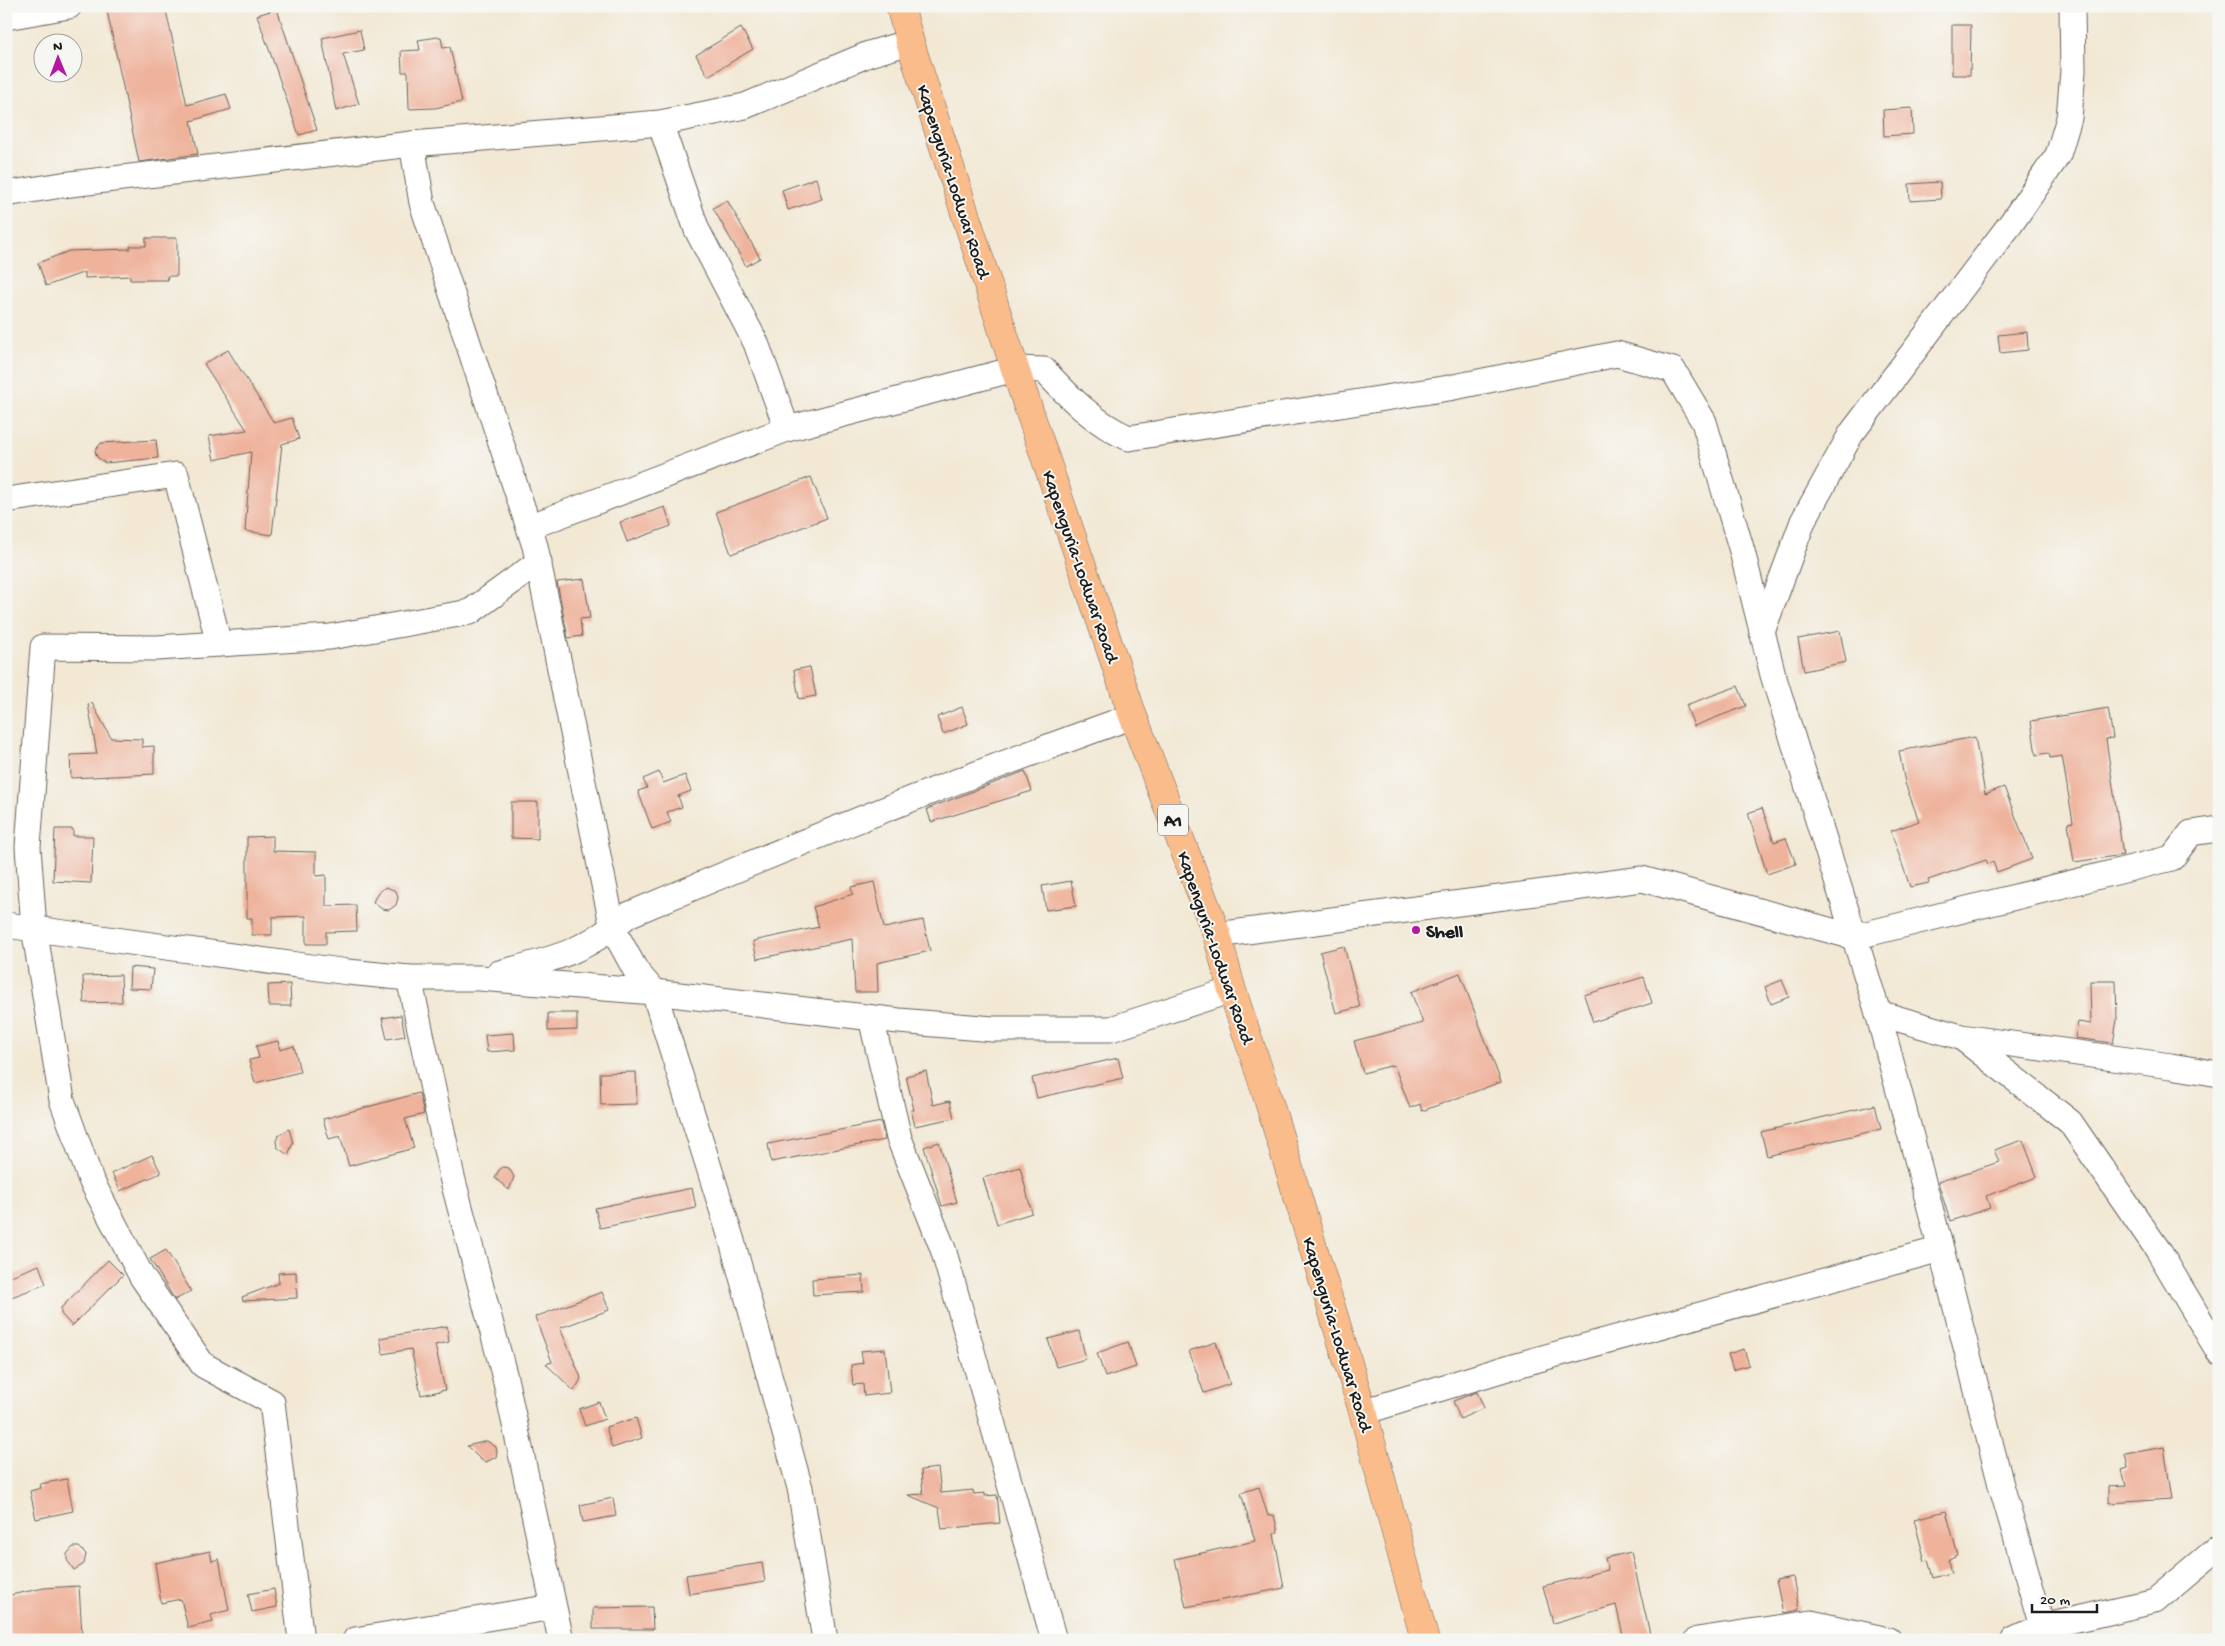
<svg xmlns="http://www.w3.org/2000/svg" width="2225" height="1646" font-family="'Gochi Hand',sans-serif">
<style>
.building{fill:#efb39c}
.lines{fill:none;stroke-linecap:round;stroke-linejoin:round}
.minor-casing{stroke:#67635c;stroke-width:27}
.trunk-casing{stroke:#67635c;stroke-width:29}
.minor{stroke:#fff;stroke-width:25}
.trunk{stroke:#fabc8b;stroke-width:28}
.poi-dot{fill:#b5179e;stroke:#f6f6f2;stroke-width:2}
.labels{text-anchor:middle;stroke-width:4;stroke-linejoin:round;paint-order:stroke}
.shield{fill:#f6f6f2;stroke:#5d5d5c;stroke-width:1}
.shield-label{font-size:18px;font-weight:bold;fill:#1c1c1c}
.street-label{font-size:19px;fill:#1c1c1c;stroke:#f6f6f2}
.poi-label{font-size:19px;font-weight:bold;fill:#1c1c1c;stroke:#f6f6f2;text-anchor:start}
</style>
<rect width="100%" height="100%" fill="#f6f6f2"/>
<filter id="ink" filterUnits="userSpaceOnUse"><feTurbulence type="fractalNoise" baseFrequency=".02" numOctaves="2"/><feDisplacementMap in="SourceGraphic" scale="10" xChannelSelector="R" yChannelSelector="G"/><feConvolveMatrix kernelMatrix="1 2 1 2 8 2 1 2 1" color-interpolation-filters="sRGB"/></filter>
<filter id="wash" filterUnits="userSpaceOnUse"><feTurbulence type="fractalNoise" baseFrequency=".0096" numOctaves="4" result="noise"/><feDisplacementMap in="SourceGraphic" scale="20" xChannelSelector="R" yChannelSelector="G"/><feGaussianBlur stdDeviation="1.12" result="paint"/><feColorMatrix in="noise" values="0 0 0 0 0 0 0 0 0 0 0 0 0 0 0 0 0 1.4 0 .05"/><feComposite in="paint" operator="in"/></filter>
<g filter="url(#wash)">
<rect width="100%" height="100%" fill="#f2e8d4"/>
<g id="blocks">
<g class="building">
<polygon points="131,6 165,6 187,105 226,94 231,109 191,121 198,154 139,162 107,11"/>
<polygon points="277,9 317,130 299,135 257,15"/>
<polygon points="1952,25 1971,25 1970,75 1952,75"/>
<polygon points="741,28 753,49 708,76 696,55"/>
<polygon points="360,30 364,50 343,54 359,104 336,111 322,38"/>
<polygon points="438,37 441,37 443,48 450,47 462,102 435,108 409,109 408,72 402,72 401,51 420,50 418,40"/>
<polygon points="1912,108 1913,134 1884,136 1883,110"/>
<polygon points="816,178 822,199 788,210 782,190"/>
<polygon points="1940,182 1941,199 1910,201 1909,184"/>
<polygon points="727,200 760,258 746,266 713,208"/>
<polygon points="146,238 177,238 177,276 167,276 168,280 130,280 130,276 85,278 85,272 46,286 38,263 69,251 130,249 130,246 146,246"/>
<polygon points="2027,332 2028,350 2000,353 1998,335"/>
<polygon points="228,350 274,423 292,418 299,439 282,444 272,535 245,531 251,452 214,460 209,436 247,430 204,364"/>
<polygon points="156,440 158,458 105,463 97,457 95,451 101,443"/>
<polygon points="811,477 827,518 731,554 716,512"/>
<polygon points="665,507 671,526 627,542 620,522"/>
<polygon points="584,579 590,618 580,619 582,636 568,638 557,582"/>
<polygon points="1840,631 1846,662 1804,671 1798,639"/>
<polygon points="810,667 816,696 799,699 794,670"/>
<polygon points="1738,686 1746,706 1694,726 1686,705"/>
<polygon points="92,703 111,738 142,739 142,747 154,746 154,774 71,778 70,755 97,754 88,704"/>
<polygon points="962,707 968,724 943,734 937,717"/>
<polygon points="2108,708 2113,738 2106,739 2123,855 2074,862 2068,823 2073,822 2062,756 2050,758 2049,753 2036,755 2031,721"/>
<polygon points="1975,737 1985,794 2004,787 2032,859 1997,872 1993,862 1988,864 1986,860 1928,880 1929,883 1910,887 1891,831 1919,821 1905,783 1899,751"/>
<polygon points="1025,771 1032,791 931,822 927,809"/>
<polygon points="659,772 663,783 685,775 691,791 678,796 682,807 667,812 671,822 652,829 638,791 647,788 643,779"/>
<polygon points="511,802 538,802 538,839 511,838"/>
<polygon points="1762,808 1774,842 1786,838 1796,864 1767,874 1748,813"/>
<polygon points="55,829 73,829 73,836 93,836 91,883 53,881"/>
<polygon points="273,836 273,851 316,852 316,876 326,875 326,906 356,905 357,931 326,932 326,944 306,944 306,916 272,917 272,935 252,935 252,918 247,918 247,837"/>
<polygon points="1071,881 1076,906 1046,910 1042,886"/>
<polygon points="874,882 884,928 923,920 930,951 877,963 878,992 855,992 852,939 757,959 753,941 819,927 813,907 853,894 851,887"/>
<polygon points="386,887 396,891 398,898 396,905 389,910 382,909 373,902 378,892"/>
<polygon points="1344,946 1360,1007 1336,1013 1320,952"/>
<polygon points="130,967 153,969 151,989 129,988"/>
<polygon points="1460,973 1501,1082 1422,1111 1420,1104 1410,1108 1394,1065 1363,1073 1354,1041 1423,1023 1411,992"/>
<polygon points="121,975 122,1002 84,1003 83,976"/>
<polygon points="1644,977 1652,1003 1593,1022 1584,995"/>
<polygon points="1782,980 1789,997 1771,1004 1765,987"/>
<polygon points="2090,981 2116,981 2117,1020 2113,1043 2075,1038 2078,1022 2091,1024"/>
<polygon points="290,984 291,1006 269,1006 268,985"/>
<polygon points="548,1013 577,1013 577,1030 548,1031"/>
<polygon points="401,1015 405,1036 387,1039 382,1018"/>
<polygon points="514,1033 515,1050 487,1052 485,1035"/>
<polygon points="278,1041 280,1050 294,1046 300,1072 255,1083 249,1060 259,1058 256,1046"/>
<polygon points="1118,1058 1123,1078 1037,1098 1032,1078"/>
<polygon points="926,1071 933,1105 950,1101 954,1118 915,1126 911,1110 914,1110 906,1076"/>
<polygon points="636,1072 637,1104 601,1105 600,1073"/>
<polygon points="419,1093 424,1114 405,1119 414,1148 349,1166 340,1136 329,1139 323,1119"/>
<polygon points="1875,1105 1881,1129 1767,1156 1761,1132"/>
<polygon points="881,1122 885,1140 771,1162 768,1144"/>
<polygon points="289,1129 293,1143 288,1155 277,1147 276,1141 278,1136"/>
<polygon points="2023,1140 2037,1177 1986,1196 1990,1208 1950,1221 1938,1182 1999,1162 1994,1150"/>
<polygon points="939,1142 957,1202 942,1206 924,1147"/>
<polygon points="152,1155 161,1173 120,1191 112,1173"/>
<polygon points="503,1167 509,1168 514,1177 509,1190 495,1178 499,1170"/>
<polygon points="1020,1167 1032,1213 997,1224 983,1178"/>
<polygon points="692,1188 696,1208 600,1228 595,1208"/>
<polygon points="166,1250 191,1291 175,1300 150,1259"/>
<polygon points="108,1260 123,1275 72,1326 61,1314 61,1308"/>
<polygon points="39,1265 46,1284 6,1299 6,1278"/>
<polygon points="296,1272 297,1298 243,1301 242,1297 279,1283 278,1273"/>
<polygon points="863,1275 864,1292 813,1295 812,1279"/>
<polygon points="602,1292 609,1310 560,1328 580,1375 581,1379 574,1391 546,1364 552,1362 535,1317"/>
<polygon points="447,1326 449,1342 435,1345 445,1390 421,1395 411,1349 383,1354 380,1338"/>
<polygon points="1079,1331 1086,1359 1056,1367 1048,1339"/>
<polygon points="1128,1342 1136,1367 1105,1377 1097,1353"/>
<polygon points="1216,1342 1230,1384 1204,1393 1189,1351"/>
<polygon points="885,1349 890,1393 864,1396 863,1384 853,1385 851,1365 863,1363 861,1351"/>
<polygon points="1744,1349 1749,1365 1733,1370 1728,1354"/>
<polygon points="1477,1392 1484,1408 1460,1419 1453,1401"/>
<polygon points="599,1402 605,1419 585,1426 579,1409"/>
<polygon points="636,1418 642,1438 612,1448 606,1427"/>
<polygon points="487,1441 496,1447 497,1452 496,1457 486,1462 481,1460 467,1446"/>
<polygon points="2164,1447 2172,1499 2109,1503 2109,1486 2126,1485 2122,1470 2128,1468 2125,1454"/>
<polygon points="938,1468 941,1493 973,1490 974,1494 985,1493 985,1496 997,1495 1000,1523 942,1529 939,1508 908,1495 923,1494 921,1470"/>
<polygon points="67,1479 73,1511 36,1519 30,1491 41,1488 40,1484"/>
<polygon points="1259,1487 1268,1516 1274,1515 1278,1532 1274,1534 1284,1588 1186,1607 1175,1559 1255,1541 1241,1493"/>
<polygon points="613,1498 616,1516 583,1522 580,1505"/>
<polygon points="1946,1511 1958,1556 1948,1560 1951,1573 1933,1578 1928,1560 1925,1561 1914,1519"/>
<polygon points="73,1547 79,1547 86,1554 84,1564 74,1570 67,1560 67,1554"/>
<polygon points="210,1551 212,1561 219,1559 229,1610 211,1615 213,1622 188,1628 181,1599 161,1603 155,1563"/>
<polygon points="1631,1552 1650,1634 1624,1640 1616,1605 1553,1623 1543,1586 1608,1570 1605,1558"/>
<polygon points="762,1563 765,1582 689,1594 686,1575"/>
<polygon points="1793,1577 1799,1610 1783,1613 1776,1580"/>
<polygon points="79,1586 82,1635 11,1640 6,1616 6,1596 44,1588"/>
<polygon points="274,1589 277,1607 252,1612 248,1594"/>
<polygon points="652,1607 653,1629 593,1629 593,1608"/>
</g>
</g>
</g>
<g filter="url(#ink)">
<use href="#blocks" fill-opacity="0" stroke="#67635c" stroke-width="1"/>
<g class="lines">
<defs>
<g id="minor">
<polyline points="6,17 69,6"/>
<polyline points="660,123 697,230 756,343 787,429"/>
<polyline points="412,144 422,203 535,546 613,929 636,971 654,992 732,1241 800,1488 825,1640"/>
<polyline points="6,194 62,185 412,144 660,123 745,106 869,54 910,42"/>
<polyline points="6,500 176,475 219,644"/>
<path d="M529 527 787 429 1015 369 1044 370C1068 396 1095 424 1129 438L1449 388 1617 354 1673 370 1704 422 1742 551 1773 675 1878 1013 1941 1249 2001 1485 2046 1640"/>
<polyline points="1762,632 1803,521 1851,434 2012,222 2058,155 2069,118 2073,71 2072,6"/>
<polyline points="6,925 348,972 409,978 479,978 654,992 899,1021 993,1029 1111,1029 1232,990"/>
<polyline points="1217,935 1642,879 1854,937 2172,858 2191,833 2219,829"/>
<path d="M499 973C553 959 584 953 628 915 795 844 962 777 1133 716"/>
<polyline points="409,978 452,1177 505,1378 561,1640"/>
<polyline points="1878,1013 1961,1037 2171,1066 2219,1074"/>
<polyline points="871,1018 899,1138 943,1249 1054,1640"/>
<polyline points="1961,1037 2070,1122 2158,1250 2219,1352"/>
<polyline points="1363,1412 1517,1365 1941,1249"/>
<polyline points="301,1640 272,1402 203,1365 142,1277 91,1180 62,1100 34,928 28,847 43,647 157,648 330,637 470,612 539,562"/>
<polyline points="355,1640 553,1607"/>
<polyline points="1697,1640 1811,1623 1888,1640"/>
<polyline points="2014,1640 2042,1627 2155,1601 2219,1547"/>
</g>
<polyline id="trunk" points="900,6 910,42 1015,369 1133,716 1217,935 1232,990 1265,1089 1363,1412 1425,1640"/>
</defs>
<use href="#minor" class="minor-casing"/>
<use href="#trunk" class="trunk-casing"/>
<use href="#minor" class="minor"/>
<use href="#trunk" class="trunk"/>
</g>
</g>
<circle class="poi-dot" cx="1416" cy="930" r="5"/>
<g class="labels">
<rect class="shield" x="1158" y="804.5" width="30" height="31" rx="4"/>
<g class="shield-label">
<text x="1173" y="826">A1</text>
</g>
<g class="street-label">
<text transform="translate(955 181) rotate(72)" y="7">Kapenguria-Lodwar Road</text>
<text transform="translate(1082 566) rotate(71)" y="7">Kapenguria-Lodwar Road</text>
<text transform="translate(1217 947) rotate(71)" y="7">Kapenguria-Lodwar Road</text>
<text transform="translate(1339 1334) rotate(73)" y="7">Kapenguria-Lodwar Road</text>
</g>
<g class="poi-label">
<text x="1426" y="937">Shell</text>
</g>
</g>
<rect width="2225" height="1646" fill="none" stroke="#f6f6f2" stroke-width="25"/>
<g transform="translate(58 58) rotate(359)"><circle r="24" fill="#f6f6f2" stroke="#9f9f9c"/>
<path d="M0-4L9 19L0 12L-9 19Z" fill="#b5179e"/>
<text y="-8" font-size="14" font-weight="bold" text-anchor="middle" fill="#1c1c1c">N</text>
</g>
<path d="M2032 1604v8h65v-8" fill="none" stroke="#1c1c1c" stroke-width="2.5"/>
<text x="2040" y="1604" font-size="15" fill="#1c1c1c" stroke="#f6f6f2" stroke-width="4" paint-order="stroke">20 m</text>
</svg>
